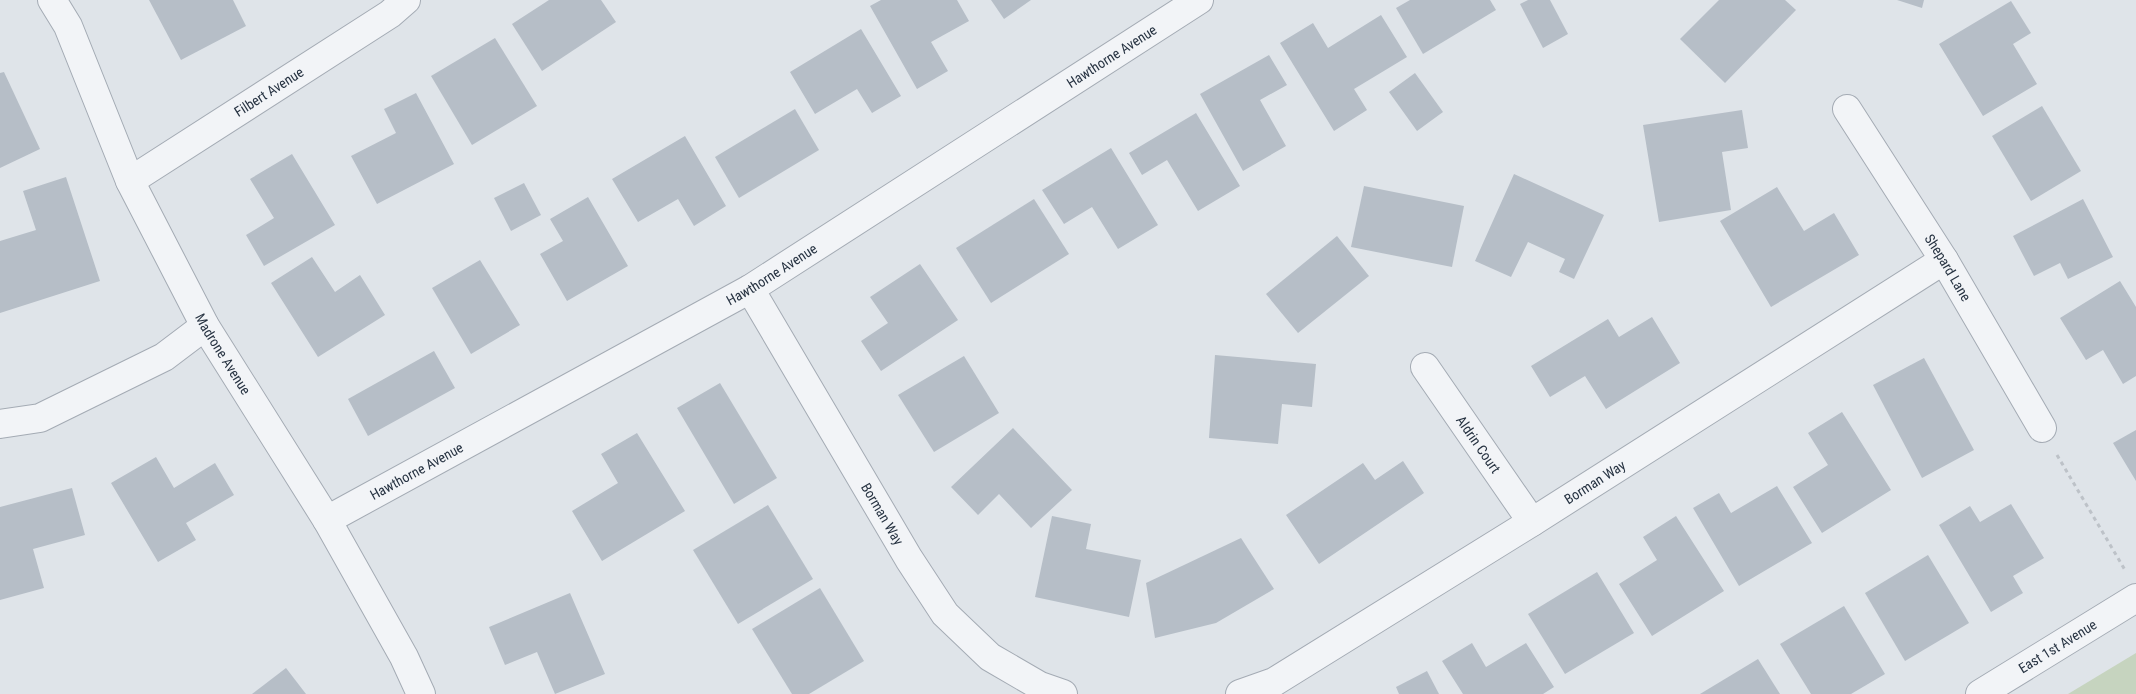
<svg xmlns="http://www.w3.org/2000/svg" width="2136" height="694" font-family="'Roboto Condensed',sans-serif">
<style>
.green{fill:#c6d4bf}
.building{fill:#b6bec7}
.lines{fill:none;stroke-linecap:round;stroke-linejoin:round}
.minor-casing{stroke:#a4abb4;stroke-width:30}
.path{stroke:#bdc2c8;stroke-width:3;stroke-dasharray:4 4;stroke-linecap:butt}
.minor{stroke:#f2f4f7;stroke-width:28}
.labels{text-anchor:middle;stroke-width:4.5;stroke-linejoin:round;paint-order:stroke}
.street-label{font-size:14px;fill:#273342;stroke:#eff3f7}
</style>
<rect width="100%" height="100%" fill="#dfe4e9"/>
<polygon class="green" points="2136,653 2136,694 2068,694"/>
<g class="building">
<polygon points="149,0 233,0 246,26 181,60"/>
<polygon points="549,0 601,0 616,22 542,71 512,24"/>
<polygon points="881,0 957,0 969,21 931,42 948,71 917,89 870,6"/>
<polygon points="991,0 1031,0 1004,19"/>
<polygon points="1410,0 1490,0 1496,10 1423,54 1396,8"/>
<polygon points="1528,0 1550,0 1568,34 1543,48 1520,4"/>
<polygon points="1719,0 1785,0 1796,10 1725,83 1680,39"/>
<polygon points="1897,0 1924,0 1922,8"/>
<polygon points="2011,1 2031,33 2013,44 2037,84 1983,116 1939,44"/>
<polygon points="1381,15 1407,57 1354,89 1367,110 1334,131 1280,43 1313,23 1328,48"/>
<polygon points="861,29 901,96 872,113 857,89 815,114 790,72"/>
<polygon points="495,38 537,106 472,145 431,76"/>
<polygon points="1269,55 1287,85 1260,100 1286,146 1243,171 1200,94"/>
<polygon points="4,72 40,149 0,168 0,73"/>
<polygon points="1415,73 1443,112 1417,131 1389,92"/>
<polygon points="416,93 454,164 377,204 351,156 396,133 384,109"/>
<polygon points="2042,106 2081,171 2031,201 1992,136"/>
<polygon points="795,109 819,150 739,198 715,157"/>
<polygon points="1742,110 1748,148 1722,152 1731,210 1659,222 1643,125"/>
<polygon points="1196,113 1240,186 1198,211 1167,160 1142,175 1129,153"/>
<polygon points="685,136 726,206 694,226 678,199 638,222 612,179"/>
<polygon points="1111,148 1158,225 1118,249 1092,207 1064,224 1042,190"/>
<polygon points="292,154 335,225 264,266 246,235 274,218 250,179"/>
<polygon points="1514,174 1604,215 1574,279 1559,272 1565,259 1528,242 1511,277 1475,261"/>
<polygon points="66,177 100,281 0,313 0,241 36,230 23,191"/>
<polygon points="524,183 541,215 511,231 494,198"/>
<polygon points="1364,186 1464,206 1452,267 1351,247"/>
<polygon points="1777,187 1804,231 1834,213 1859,255 1771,307 1720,221"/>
<polygon points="588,197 628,266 567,301 540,254 563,241 550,219"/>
<polygon points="1034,199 1069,254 991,303 956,248"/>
<polygon points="2083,199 2113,257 2068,279 2060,263 2034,276 2013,236"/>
<polygon points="1337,236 1369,276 1298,333 1266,294"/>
<polygon points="312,257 335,292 360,275 385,315 318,357 271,283"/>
<polygon points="480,260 520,325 471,354 432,288"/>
<polygon points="920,264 958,320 881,371 861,341 888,323 870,297"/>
<polygon points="2120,281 2136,307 2136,376 2123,384 2103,350 2086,360 2060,318"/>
<polygon points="1652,317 1680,363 1606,409 1585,376 1550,397 1531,366 1608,319 1619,337"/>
<polygon points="434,351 455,388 368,436 348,399"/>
<polygon points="1215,355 1316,364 1312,407 1282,404 1278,444 1209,438"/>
<polygon points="964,356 999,413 934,452 898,395"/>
<polygon points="1924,358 1974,450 1922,478 1873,385"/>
<polygon points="720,383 777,478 734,504 677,408"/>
<polygon points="1842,412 1891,490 1822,533 1793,487 1828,465 1808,433"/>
<polygon points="1013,428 1072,490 1031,528 999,494 978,515 951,487"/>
<polygon points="2136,430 2136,481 2113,443"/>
<polygon points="637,433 685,511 602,561 572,511 618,483 601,454"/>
<polygon points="156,457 174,488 215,463 234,495 186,523 196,540 158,562 111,483"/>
<polygon points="1403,461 1424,493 1319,564 1286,515 1363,463 1375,480"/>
<polygon points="1777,486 1812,543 1739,586 1693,508 1719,493 1731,513"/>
<polygon points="72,488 85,535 33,549 44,588 0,600 0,507"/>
<polygon points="2011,504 2044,558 2013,576 2023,593 1991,612 1939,525 1970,506 1980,522"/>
<polygon points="768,505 813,579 738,624 693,550"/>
<polygon points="1052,516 1091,524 1086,549 1141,560 1129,617 1035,597"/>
<polygon points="1676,516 1724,591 1652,636 1619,584 1657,560 1643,537"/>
<polygon points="1241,538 1274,589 1216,623 1155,638 1146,583"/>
<polygon points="1928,555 1969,623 1905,661 1865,593"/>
<polygon points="1597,572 1634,633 1565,674 1528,614"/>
<polygon points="820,588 864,661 809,694 792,694 752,629"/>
<polygon points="570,593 605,674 555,694 537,652 505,665 489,627"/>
<polygon points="1844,606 1885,674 1851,694 1811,694 1780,644"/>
<polygon points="1472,643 1486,667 1526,643 1554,687 1543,694 1463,694 1442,661"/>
<polygon points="1758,659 1780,694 1700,694"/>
<polygon points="286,668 306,694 252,694"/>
<polygon points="1427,671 1439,694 1399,694 1396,687"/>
</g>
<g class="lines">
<defs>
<g id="minor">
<path id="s1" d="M52 0 68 26 130 181 205 326 327 520 404 657 421 694"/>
<path id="s2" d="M1847 109 1944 260 2042 428"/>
<path id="s3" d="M130 181 390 14 406 0"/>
<path id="s4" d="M750 289 909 559 945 614 990 657 1040 686 1063 694"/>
<path id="s5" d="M1425 367 1532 522"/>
<polyline points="0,424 40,418 164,357 205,326"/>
<path id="s6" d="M327 520 750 289 1199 0"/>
<path id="s7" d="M1240 694 1274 682 1532 522 1944 260"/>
<path id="s8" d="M1980 694 2136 598"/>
</g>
</defs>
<use href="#minor" class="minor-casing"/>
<polyline class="path" points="2057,455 2125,570"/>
<use href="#minor" class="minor"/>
</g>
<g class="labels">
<g class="street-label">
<text dy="5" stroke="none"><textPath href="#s6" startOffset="912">Hawthorne Avenue</textPath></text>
<text dy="5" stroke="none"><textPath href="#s3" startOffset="165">Filbert Avenue</textPath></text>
<text dy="5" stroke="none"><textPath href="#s2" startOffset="188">Shepard Lane</textPath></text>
<text dy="5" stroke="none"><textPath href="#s6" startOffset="508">Hawthorne Avenue</textPath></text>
<text dy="5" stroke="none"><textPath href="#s1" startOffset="394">Madrone Avenue</textPath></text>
<text dy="5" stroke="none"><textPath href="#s5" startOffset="94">Aldrin Court</textPath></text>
<text dy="5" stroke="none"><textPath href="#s6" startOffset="102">Hawthorne Avenue</textPath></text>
<text dy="5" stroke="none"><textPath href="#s7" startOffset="414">Borman Way</textPath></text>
<text dy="5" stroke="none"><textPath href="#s4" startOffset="261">Borman Way</textPath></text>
<text dy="5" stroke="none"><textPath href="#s8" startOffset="91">East 1st Avenue</textPath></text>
</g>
</g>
</svg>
